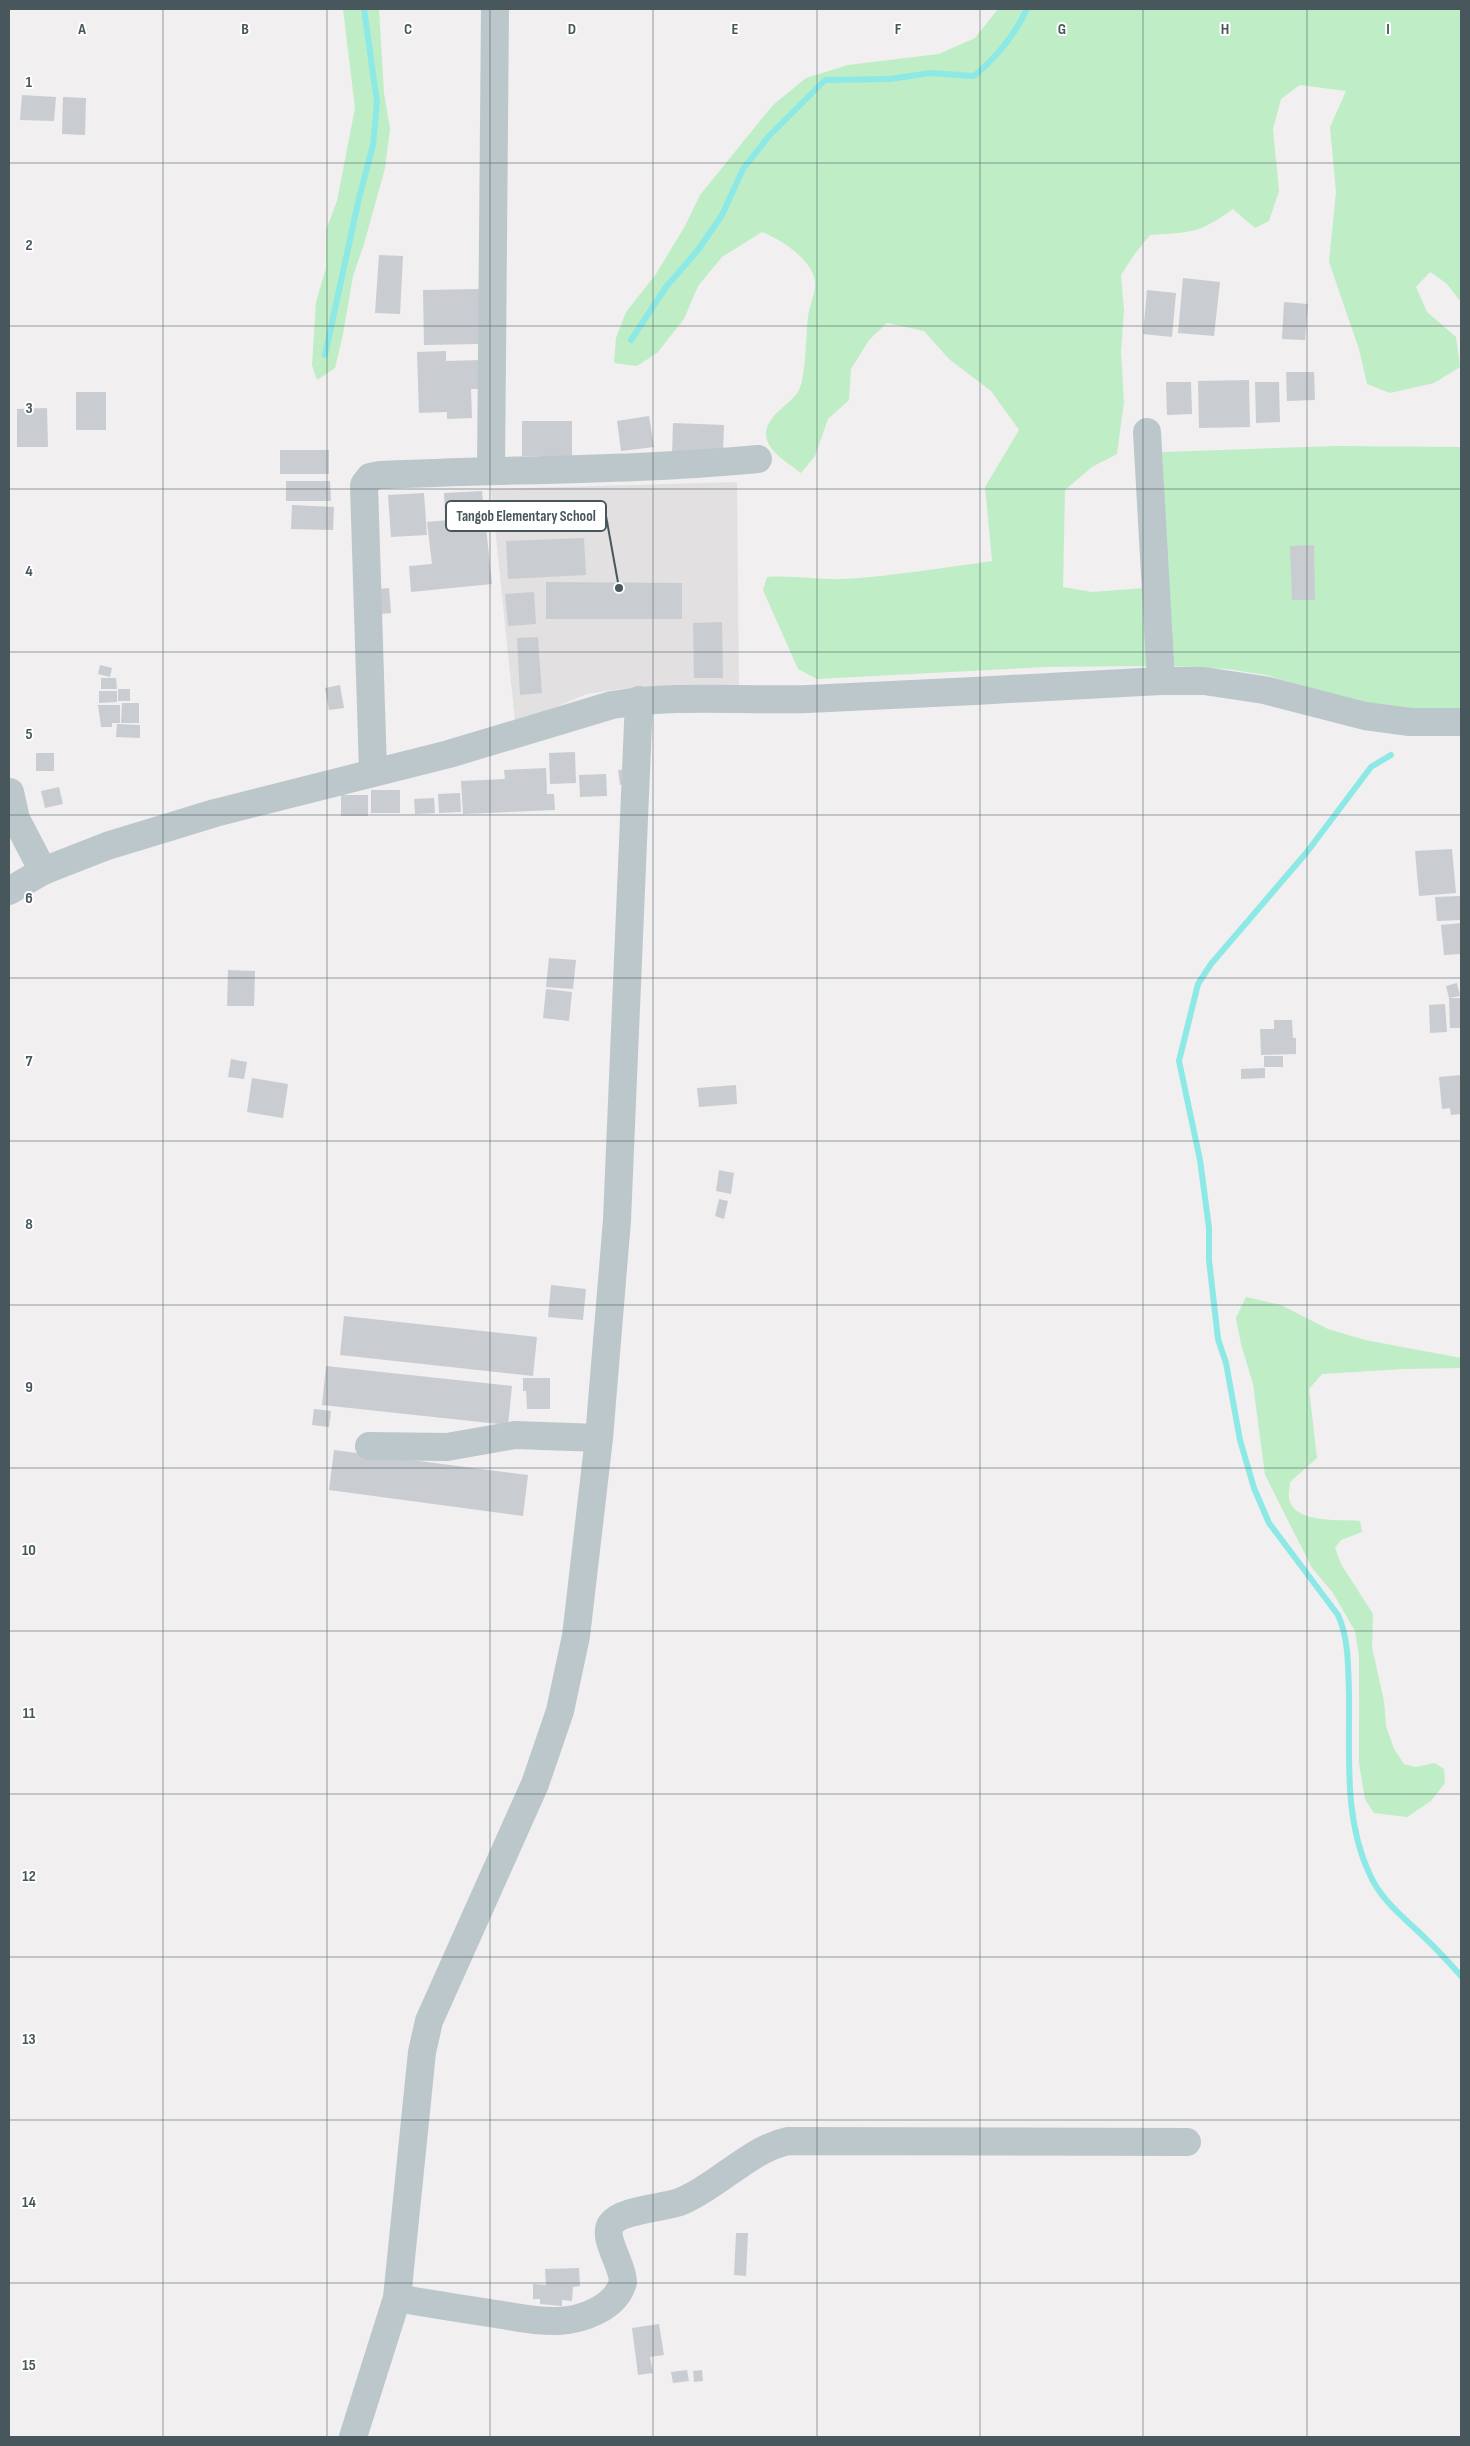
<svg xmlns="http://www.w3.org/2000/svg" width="1470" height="2446" font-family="'Sofia Sans Condensed',sans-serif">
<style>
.education{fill:#e2e0e1}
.green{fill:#bfedc6}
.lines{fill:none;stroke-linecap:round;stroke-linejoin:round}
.stream{stroke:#8de9e6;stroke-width:6}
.building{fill:#c9cdd1}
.minor{stroke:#bbc7cb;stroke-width:28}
.grid{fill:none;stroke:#47575c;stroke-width:1;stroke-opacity:0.55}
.grid-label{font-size:16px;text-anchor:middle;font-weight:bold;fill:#47575c;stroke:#fff;stroke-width:4;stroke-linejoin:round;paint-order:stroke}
.leader{fill:none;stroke:#47575c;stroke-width:2}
.callout-dot{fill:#47575c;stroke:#fff;stroke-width:2}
.callout{fill:#fff;stroke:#47575c;stroke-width:2}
.callout-label{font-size:15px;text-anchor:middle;font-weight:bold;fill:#47575c}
</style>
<rect width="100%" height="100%" fill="#f1efef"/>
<polygon class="education" points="737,482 739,687 620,689 587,694 522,721 515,721 491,489"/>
<g class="green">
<polygon points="343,9 379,9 384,93 390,129 385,168 364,244 353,276 343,334 335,368 317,380 312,365 316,302 326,268 326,230 337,201 355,108"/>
<path d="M998 9H1461V302L1446 283 1430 272 1416 287 1427 312 1456 337 1460 367 1434 383 1390 393 1367 384 1359 349 1329 262 1336 192 1330 127 1346 91 1300 85 1281 99 1273 129 1279 191 1269 221 1255 228 1233 209C1198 234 1192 232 1150 235L1134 255 1121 275 1124 311 1121 352 1124 402 1117 454 1092 467 1065 490 1063 587 1092 592 1144 588 1147 666 1045 667 817 679 798 669 763 590 767 577C793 575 818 580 844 579 893 576 942 568 992 561L985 487 1019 430 991 391 949 359 924 331 887 323 869 340 851 369 849 400 828 419 815 456 801 473C790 464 766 451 766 434 767 415 788 406 798 392 806 380 806 333 808 317 809 306 816 293 815 283 814 260 780 239 762 232L722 257 698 286 684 319 657 353 637 366 614 363 616 338 626 312 656 274 685 226 700 195 773 105 806 78 848 65 939 54 975 38Z"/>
<polygon points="1336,446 1461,447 1461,708 1401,710 1361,703 1266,675 1227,669 1171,666 1162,452"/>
<path d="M1246 1297 1281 1305 1328 1329 1365 1340 1461 1358V1368L1403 1369 1322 1374 1309 1389 1317 1458 1290 1482C1290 1487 1288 1493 1289 1498 1293 1524 1340 1519 1360 1521L1362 1532 1341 1540 1335 1548 1341 1564 1373 1614 1372 1647 1384 1701 1386 1726 1394 1749 1404 1764 1415 1767 1435 1763 1444 1769 1445 1783 1431 1801 1407 1817 1374 1813 1365 1799 1359 1763V1656L1355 1631 1333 1593 1312 1568 1265 1475 1253 1384 1241 1344 1236 1318Z"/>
</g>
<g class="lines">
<g class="stream">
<path d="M631 340 666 287 698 250 722 215 743 169 769 136 825 80 890 79 930 73 974 76C997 57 1014 36 1027 9"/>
<polyline points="325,355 359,198 373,145 377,102 364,9"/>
<path d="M1391 755 1371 767 1307 852 1211 964 1198 984 1179 1061 1200 1160 1209 1228V1260L1218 1339 1226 1363 1240 1440 1254 1488 1269 1523 1338 1615C1349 1639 1348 1667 1349 1693 1350 1754 1343 1818 1370 1875 1382 1902 1407 1920 1427 1940 1439 1951 1450 1964 1461 1976"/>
</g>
</g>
<g class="building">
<polygon points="22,95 56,97 54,121 20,120"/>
<polygon points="63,97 86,98 85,135 62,134"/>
<polygon points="379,255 403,256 400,314 375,313"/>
<polygon points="1183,278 1220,282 1214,336 1178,333"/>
<polygon points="479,289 480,344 424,345 423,290"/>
<polygon points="1147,290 1176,293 1172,337 1143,334"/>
<polygon points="1284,302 1308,304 1305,340 1282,339"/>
<polygon points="446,351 446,361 481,360 482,389 471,389 472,418 447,419 447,412 419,413 417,352"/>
<polygon points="1286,372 1314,372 1315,400 1287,401"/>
<polygon points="1249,380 1250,427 1199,428 1198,381"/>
<polygon points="1166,382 1191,382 1192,414 1167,415"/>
<polygon points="1255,382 1279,382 1280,422 1256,423"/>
<rect x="76" y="392" width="30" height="38"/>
<polygon points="47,408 48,447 17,447 17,409"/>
<polygon points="649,416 654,447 621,451 617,421"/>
<rect x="522" y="421" width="50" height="35"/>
<polygon points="673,423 724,425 723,455 672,454"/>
<rect x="280" y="450" width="49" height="24"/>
<polygon points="286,481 330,481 331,501 286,501"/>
<polygon points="482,491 484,512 445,514 444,493"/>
<polygon points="424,493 427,535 391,537 388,495"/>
<polygon points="292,505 334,507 333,530 291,529"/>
<polygon points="485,517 492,584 411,592 409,566 432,564 427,522"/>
<polygon points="584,538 586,575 508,579 506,541"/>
<polygon points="1314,545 1315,600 1292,600 1290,546"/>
<polygon points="546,582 682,583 682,619 546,619"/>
<polygon points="389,588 391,613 380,614 378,589"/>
<polygon points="534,592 536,624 508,626 505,594"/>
<polygon points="722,622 723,678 694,678 693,623"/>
<polygon points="538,637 542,693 520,695 517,638"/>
<polygon points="100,665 112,668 110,677 98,674"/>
<polygon points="101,678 116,678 117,689 101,689"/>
<polygon points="340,685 344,708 329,710 325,688"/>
<rect x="118" y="689" width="12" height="12"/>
<polygon points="99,691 117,691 117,702 99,703"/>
<polygon points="122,703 139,703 139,723 121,723"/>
<polygon points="98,705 120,705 120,723 112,723 112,727 101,727"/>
<polygon points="117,724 140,725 140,738 116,737"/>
<polygon points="575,752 576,783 550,784 549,753"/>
<rect x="36" y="753" width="18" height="18"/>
<polygon points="546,768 547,794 554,794 555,810 463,814 461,781 505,779 504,770"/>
<polygon points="628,769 629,783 620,785 618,770"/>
<polygon points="606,774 607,796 580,797 579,775"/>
<polygon points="59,787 63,804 45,808 41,791"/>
<rect x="371" y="790" width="29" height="23"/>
<polygon points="460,793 461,812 439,813 438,794"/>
<rect x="341" y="795" width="27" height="21"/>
<polygon points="434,798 435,813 415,814 414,799"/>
<polygon points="1452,849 1456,893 1419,896 1415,851"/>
<polygon points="1461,896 1461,920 1437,921 1435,897"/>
<polygon points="1461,923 1461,954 1444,955 1441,925"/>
<polygon points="549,958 576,960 573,989 546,987"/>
<polygon points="228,970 255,971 254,1006 227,1006"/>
<polygon points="1457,983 1460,996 1449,998 1446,986"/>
<polygon points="546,989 572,992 569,1021 543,1018"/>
<polygon points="1449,998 1461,998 1461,1028 1450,1028"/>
<polygon points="1445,1004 1447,1032 1430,1033 1429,1005"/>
<polygon points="1274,1020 1292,1020 1293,1038 1296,1038 1296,1054 1261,1055 1260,1029 1274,1029"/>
<rect x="1264" y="1056" width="19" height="11"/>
<polygon points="231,1059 247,1062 244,1079 228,1077"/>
<polygon points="1265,1068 1265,1078 1241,1079 1241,1069"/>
<polygon points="1461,1075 1461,1114 1451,1115 1450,1108 1442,1109 1439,1077"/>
<polygon points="252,1078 288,1084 283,1118 247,1112"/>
<polygon points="736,1085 737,1104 699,1107 697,1088"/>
<polygon points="719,1170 734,1173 731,1194 716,1191"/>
<polygon points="719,1199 728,1201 724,1219 715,1216"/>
<polygon points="551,1285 586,1289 583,1320 548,1317"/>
<polygon points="344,1316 537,1337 533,1376 340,1355"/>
<polygon points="326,1366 512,1386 508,1425 322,1405"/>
<polygon points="523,1378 550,1378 550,1409 527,1409 526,1391 523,1391"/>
<polygon points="314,1409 331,1411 329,1427 312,1425"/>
<polygon points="334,1450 528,1475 523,1516 329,1490"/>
<polygon points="736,2233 748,2233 746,2276 734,2275"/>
<polygon points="579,2268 580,2286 573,2287 572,2301 562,2300 562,2306 540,2304 540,2299 533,2299 533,2284 546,2285 545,2269"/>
<polygon points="659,2324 664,2355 650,2357 653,2373 638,2375 632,2328"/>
<polygon points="687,2370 689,2381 673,2383 671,2372"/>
<polygon points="702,2370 703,2381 694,2382 693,2371"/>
</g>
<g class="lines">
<g class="minor">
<polyline points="1147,432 1161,681"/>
<polyline points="491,470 495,9"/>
<path d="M373 771 364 485 370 477 380 475C506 469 633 471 758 459"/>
<polyline points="10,792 16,819 43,871"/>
<path d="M9 891 43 871 107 846 215 813 449 754 612 705C677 694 742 701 808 699 926 694 1043 687 1161 681H1204L1264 690 1365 716 1410 722H1461"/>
<polyline points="369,1446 447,1447 515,1435 599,1438"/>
<path d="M397 2298C430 2304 463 2309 496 2314 516 2317 537 2322 558 2321 582 2320 616 2308 623 2282 623 2265 602 2238 611 2224 621 2209 667 2208 682 2201 718 2186 750 2149 788 2141L1187 2142"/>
<polyline points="353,2437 397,2298 422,2052 429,2021 535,1784 560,1711 576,1636 599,1438 617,1220 639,700"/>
</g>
</g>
<path class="grid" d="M163 9V2437M327 9V2437M490 9V2437M653 9V2437M817 9V2437M980 9V2437M1143 9V2437M1307 9V2437M9 163H1461M9 326H1461M9 489H1461M9 652H1461M9 815H1461M9 978H1461M9 1141H1461M9 1305H1461M9 1468H1461M9 1631H1461M9 1794H1461M9 1957H1461M9 2120H1461M9 2283H1461"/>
<g class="grid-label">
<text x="82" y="34">A</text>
<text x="245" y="34">B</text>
<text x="408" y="34">C</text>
<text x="572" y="34">D</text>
<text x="735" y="34">E</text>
<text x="898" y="34">F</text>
<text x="1062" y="34">G</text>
<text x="1225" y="34">H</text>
<text x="1388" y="34">I</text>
<text x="29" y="87">1</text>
<text x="29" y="250">2</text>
<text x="29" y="413">3</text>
<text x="29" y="576">4</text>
<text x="29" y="739">5</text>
<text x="29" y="903">6</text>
<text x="29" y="1066">7</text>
<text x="29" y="1229">8</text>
<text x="29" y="1392">9</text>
<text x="29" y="1555">10</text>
<text x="29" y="1718">11</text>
<text x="29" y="1881">12</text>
<text x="29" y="2044">13</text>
<text x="29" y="2207">14</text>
<text x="29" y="2370">15</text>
</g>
<path class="leader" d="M619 588L606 516"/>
<circle class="callout-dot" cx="619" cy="588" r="5"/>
<rect class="callout" x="446" y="501" width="160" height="30" rx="5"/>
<g class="callout-label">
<text x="526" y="521">Tangob Elementary School</text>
</g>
<rect width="1470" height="2446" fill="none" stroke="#47575c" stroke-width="20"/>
</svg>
